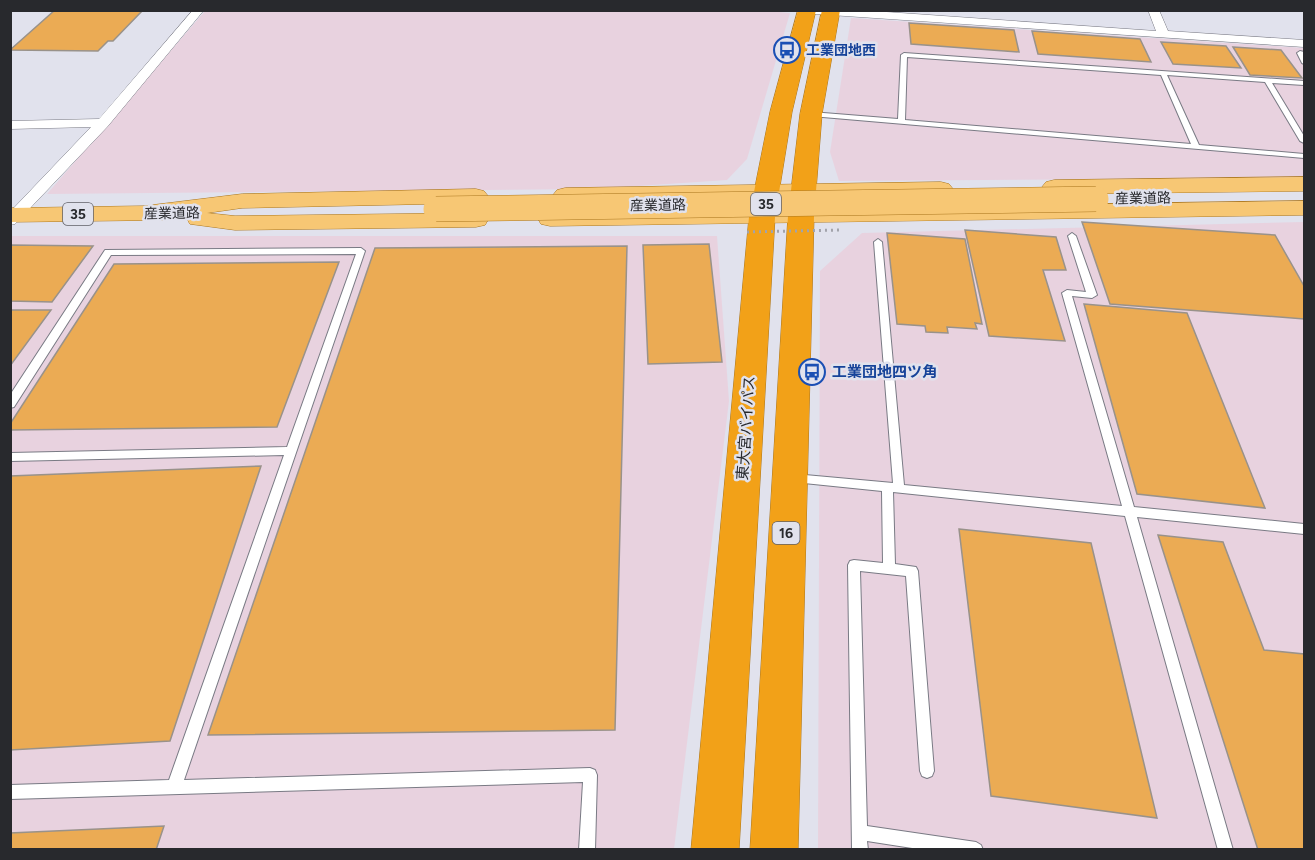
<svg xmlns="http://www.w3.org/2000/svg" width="1315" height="860" font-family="Figtree,'Noto Sans JP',sans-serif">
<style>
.industrial{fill:#e8d2df}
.building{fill:#ebab54;stroke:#99928a;stroke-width:1.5}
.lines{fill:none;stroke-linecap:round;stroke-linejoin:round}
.lane-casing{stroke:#797a84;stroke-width:2}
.street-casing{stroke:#797a84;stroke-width:1}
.primary-casing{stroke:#ab771f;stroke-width:1}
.highway-casing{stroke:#ab771f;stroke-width:1}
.lane{fill:#fff;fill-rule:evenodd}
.street{fill:#fff;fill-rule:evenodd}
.primary{fill:#f7c774;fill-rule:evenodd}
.highway{fill:#f2a118;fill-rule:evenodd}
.primary-bridge-casing{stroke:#ab771f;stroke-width:26;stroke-linecap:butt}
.path-bridge{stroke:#a2a3ab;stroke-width:3;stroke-dasharray:2 4;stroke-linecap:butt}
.primary-bridge{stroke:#f7c774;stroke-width:25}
.labels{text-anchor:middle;stroke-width:5;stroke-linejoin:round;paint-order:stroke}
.far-transit-label{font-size:14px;font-weight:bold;fill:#164399;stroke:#e1e2ed;text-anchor:start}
.far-street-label{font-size:14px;fill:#28292d;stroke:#e1e2ed}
.shield{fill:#e1e2ed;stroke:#606067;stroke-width:1.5}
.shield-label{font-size:14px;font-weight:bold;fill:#28292d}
.transit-label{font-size:15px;font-weight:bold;fill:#164399;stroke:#e1e2ed;text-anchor:start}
.street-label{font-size:15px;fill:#28292d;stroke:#e1e2ed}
</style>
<rect width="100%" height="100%" fill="#e1e2ed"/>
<g class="industrial">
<polygon points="759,10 790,13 747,159 727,180 592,189 47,194 205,11"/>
<polygon points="851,18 1304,48 1304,178 839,181 830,152"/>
<polygon points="1304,222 1304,849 818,850 820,271 862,233"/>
<polygon points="10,236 717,236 729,401 674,849 11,849"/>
</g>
<g class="building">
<polygon points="55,10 143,10 113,41 108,41 98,51 10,50"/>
<polygon points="909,23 1014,30 1019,52 911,44"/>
<polygon points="1032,31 1140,39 1151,62 1038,54"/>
<polygon points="1161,42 1226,46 1241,68 1173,64"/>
<polygon points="1233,47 1281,50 1302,78 1250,75"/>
<polygon points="1082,222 1275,235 1304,286 1304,319 1110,304"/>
<polygon points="965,230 1056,237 1066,270 1043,270 1065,341 989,336"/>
<polygon points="887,233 965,239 982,324 975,323 977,329 947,327 948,333 926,332 925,326 897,324"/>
<polygon points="709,244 722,362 648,364 643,245"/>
<polygon points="10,245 93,246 52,302 10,301"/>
<polygon points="627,246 615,730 208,735 375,248"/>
<polygon points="339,262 277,427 10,430 10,424 114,264"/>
<polygon points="1084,304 1187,313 1265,508 1137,494"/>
<polygon points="10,310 51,310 10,366"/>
<polygon points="261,466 170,741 10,750 10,476"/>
<polygon points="959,529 1091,543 1157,818 991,796"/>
<polygon points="1158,535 1223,542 1264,650 1304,654 1304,850 1258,850"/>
<polygon points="164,826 156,850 10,850 10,833"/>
</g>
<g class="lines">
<defs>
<g id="lane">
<polygon points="1300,51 1304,52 1304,64 1302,63 1297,53"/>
<path d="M904 53 1304 81V85L1272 83 1304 136V143L1300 141 1265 82 1167 75 1199 145 1304 154V158L811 116 807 114 811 112 898 119 901 55ZM907 57 1161 75 1191 144 905 120Z"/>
<polygon points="1072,233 1076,236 1097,295 1092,298 1072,296 1134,507 1304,524 1304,534 1137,517 1233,850 1218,850 1125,516 893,492 895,564 916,567 918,571 934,771 932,776 927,778 922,776 920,771 906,576 860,571 867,826 976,842 981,845 983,850 925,850 867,841 868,850 852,850 848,565 850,561 854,560 883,563 882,491 794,482 790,481 788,478 790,475 794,474 893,483 874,242 878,239 882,242 904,485 1122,506 1062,293 1067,290 1086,292 1068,236"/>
<polygon points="361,248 365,251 184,780 590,768 595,770 597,775 595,850 579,850 583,782 10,799 10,785 169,780 284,455 10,461 10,453 287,447 356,254 111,255 14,407 10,408 10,395 105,250"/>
</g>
<g id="street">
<polygon points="193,10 204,10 108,126 15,224 10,225 10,212 91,127 10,129 10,121 99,119"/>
<polygon points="796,10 858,10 1156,31 1148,10 1159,10 1168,31 1304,40 1304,47 801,13"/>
</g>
<g id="primary">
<polygon points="1304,177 1304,191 1054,194 1046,192 1042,187 1046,182 1054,180"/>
<polygon points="941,182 949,184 953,189 949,194 941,196 565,202 557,200 553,195 557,190 565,188"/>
<polygon points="476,189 484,191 488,196 484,201 476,203 242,208 207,213 235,216 476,213 485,215 488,220 485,225 476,227 235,230 190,224 187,219 190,215 165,220 10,222 10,208 144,206 242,194"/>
<polygon points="1304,201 1304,215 550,226 541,224 538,219 541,214 550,212"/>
</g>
<g id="highway">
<polygon points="798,10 816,10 792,112 775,217 739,850 691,850 749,217 770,112"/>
<polygon points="822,10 840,10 822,114 814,216 798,850 750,850 788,216 800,114"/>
</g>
</defs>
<use href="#lane" class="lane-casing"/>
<use href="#street" class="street-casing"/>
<use href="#primary" class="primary-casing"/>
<use href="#highway" class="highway-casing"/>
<use href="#lane" class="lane"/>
<use href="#street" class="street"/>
<use href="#primary" class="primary"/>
<use href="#highway" class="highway"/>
<defs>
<polyline id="primary-bridge" points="436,209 1096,199"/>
</defs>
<use href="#primary-bridge" class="primary-bridge-casing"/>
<polyline class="path-bridge" points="747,232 839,230"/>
<use href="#primary-bridge" class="primary-bridge"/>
</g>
<defs>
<symbol id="bus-ring" viewBox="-11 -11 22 22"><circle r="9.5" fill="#e1e2ed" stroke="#1a4fb4" stroke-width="1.5"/><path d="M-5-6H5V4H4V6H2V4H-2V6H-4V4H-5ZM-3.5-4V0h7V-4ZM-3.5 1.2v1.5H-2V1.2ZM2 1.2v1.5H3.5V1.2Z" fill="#1a4fb4"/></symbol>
</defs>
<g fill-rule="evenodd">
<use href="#bus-ring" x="772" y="35" width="30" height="30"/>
<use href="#bus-ring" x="797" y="357" width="30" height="30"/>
</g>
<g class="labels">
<g class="far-transit-label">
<text x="806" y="55">工業団地西</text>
</g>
<g class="far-street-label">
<text transform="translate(1143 198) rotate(-1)" y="5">産業道路</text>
<text transform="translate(658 205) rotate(-1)" y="5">産業道路</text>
<text transform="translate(172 213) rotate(-1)" y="5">産業道路</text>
</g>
<g class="shield">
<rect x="751" y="193" width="30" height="22" rx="4.5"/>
<rect x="63" y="203" width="30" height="22" rx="4.5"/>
<rect x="772.5" y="522" width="27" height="22" rx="4.5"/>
</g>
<g class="shield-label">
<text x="766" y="209">35</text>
<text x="78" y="219">35</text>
<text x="786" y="538">16</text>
</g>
<g class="transit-label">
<text x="832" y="377">工業団地四ツ角</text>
</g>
<g class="street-label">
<text transform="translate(746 428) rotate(-86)" y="5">東大宮バイパス</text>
</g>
</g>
<rect width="1315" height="860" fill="none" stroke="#28292d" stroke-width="24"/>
</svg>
